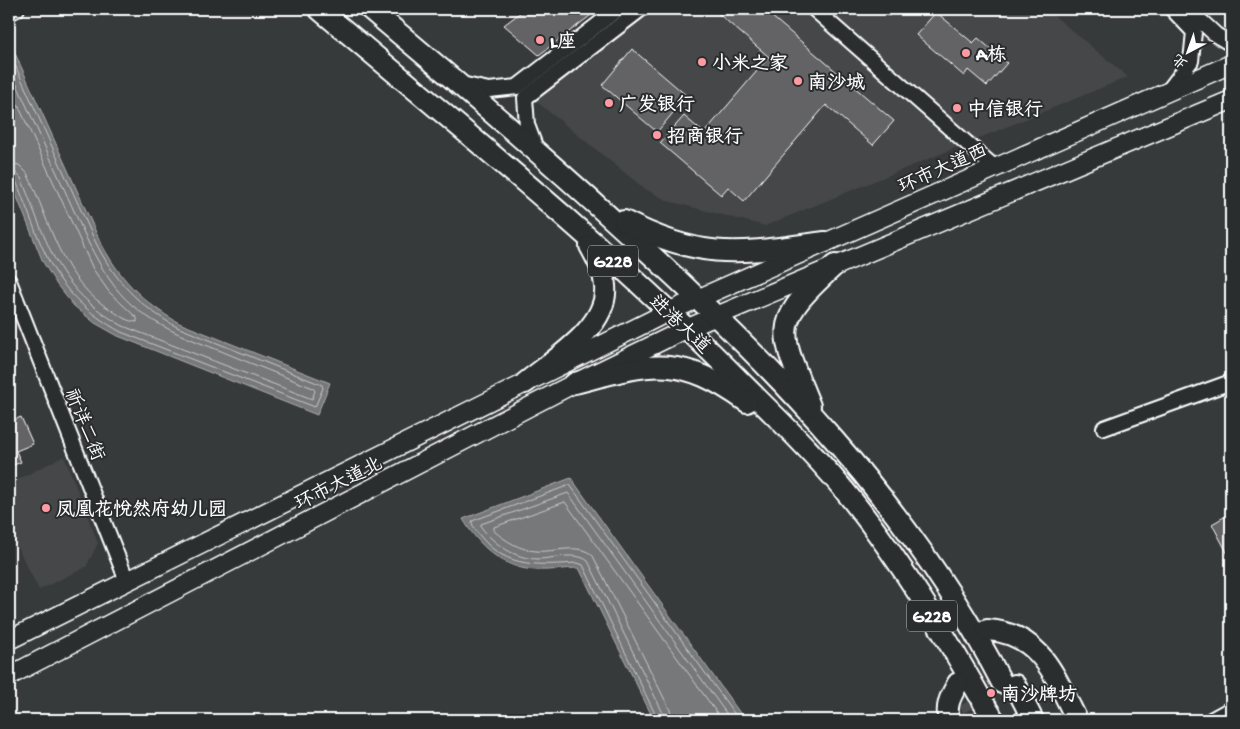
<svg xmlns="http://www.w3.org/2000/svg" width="1240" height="729" font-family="'Gochi Hand','LXGW WenKai TC',sans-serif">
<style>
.built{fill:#444748}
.water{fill:#767879;stroke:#adaeaf}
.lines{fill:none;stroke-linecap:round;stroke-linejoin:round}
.shore{stroke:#c8c9c9;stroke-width:1}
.building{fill:#636465;stroke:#fff}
.highway-tunnel{stroke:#4b4e4f;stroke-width:20;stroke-dasharray:20 10;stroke-linecap:butt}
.minor-casing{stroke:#fff;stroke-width:18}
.major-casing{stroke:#fff;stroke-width:21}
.highway-casing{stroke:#fff;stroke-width:24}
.minor{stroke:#2a2d2e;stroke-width:14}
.major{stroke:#2a2d2e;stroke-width:18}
.highway{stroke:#2a2d2e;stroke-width:20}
.poi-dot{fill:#ff9aa2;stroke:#2a2d2e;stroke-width:2}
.labels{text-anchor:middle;stroke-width:4;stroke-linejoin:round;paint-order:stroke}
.shield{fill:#2a2d2e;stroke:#bfc0c0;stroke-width:1}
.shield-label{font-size:18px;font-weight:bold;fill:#fff}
.poi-label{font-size:19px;font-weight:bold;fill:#fff;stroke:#2a2d2e;text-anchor:start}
.street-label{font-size:19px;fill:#fff;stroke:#2a2d2e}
</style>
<rect width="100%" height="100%" fill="#373a3b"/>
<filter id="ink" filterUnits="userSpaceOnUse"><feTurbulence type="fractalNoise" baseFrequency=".02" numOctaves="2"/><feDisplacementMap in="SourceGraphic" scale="10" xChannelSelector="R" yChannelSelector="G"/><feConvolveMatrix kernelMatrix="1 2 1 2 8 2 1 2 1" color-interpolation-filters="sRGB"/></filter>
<g filter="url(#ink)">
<g class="built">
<polygon points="651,9 1046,9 1128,77 765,226 668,201 645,189 532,98"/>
<polygon points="64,456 98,543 86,567 39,590 9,531 9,484"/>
</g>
<g class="water">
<path d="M9 40 99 239C118 277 142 302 179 323L330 383 317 415 118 336 95 323 74 306 57 285 43 262 9 177Z"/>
<path d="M571 478 745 720H654L579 568C565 568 550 571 536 570 503 569 478 545 463 519Z"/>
</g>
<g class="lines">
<g class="shore">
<path d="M9 52 95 241C114 280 139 306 177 327L322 385 323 388 315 407 121 332C51 293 44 250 16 181L9 177"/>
<path d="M9 67 89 244C101 267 113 289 133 306 159 328 190 339 221 351 252 364 283 376 313 388L315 391 312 399 123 326C55 288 49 245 21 178L16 173 9 171"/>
<path d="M9 85 93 269 109 292 137 318V322C128 322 120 316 113 311 61 282 51 223 27 173L19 165 9 163"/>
<path d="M658 720 583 565 578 563C541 565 507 569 481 537 477 532 472 527 472 521L570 485 739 720"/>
<path d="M664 720 663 713 588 561C576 551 552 559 538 559 515 559 494 544 481 527V524L568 493 731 720"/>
<path d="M672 720 670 710 593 556C579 542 554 553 536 551 520 550 506 541 494 531V527L565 502 722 720"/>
</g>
</g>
<g class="building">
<polygon points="525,9 599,9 539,55 504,25"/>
<polygon points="713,9 763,9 894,121 873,145 826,105 744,201 728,187 721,195 660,143 684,116 704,133 769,57"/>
<polygon points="880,9 895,9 889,16"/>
<polygon points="936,12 973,43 978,38 1007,63 987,86 968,70 964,76 916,35"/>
<polygon points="632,49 687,96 657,132 602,85"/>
<polygon points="21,417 33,444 16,451 21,462 9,467 9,422"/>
<polygon points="1231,513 1231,560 1212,524"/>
</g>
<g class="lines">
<polyline class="highway-tunnel" points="968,701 972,708"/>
<defs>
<g id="minor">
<polyline points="814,9 994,167"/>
<polyline points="1188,9 1216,35 1231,44"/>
<polyline points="9,13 17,9"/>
<polyline points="461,84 489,90 517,87 618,9"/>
<polyline points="1169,90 1191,61 1194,32 1172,9"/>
<polyline points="536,149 527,125 525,98 641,9"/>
<polyline points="9,281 127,581"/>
<polyline points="1104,428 1231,382"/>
<polyline points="1211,720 1231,709"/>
</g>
<g id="major">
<polyline points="9,640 670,311 1231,64"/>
<polyline points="9,676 575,383 688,328 1231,100"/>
</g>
<g id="highway">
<path d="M319 9C463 130 609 248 741 382 780 421 819 458 853 501 901 562 941 628 979 695"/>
<path d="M370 9C456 81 541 154 624 230 770 362 911 505 1002 683"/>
<path d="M624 221C704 262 740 253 825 242"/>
<path d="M525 383C553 360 609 327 605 286 604 271 597 259 590 246"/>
<path d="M575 383C651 363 679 353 747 402"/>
<path d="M810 406C779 329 770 324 835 265"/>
<path d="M987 630C1042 633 1055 678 1077 720"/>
<polyline points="1015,685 1033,720"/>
<polyline points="983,702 994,720"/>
<path d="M949 720C945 705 951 696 958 683"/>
</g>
</defs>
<use href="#minor" class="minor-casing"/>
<use href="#major" class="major-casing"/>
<use href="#highway" class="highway-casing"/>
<use href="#minor" class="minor"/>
<use href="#major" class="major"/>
<use href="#highway" class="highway"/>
</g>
</g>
<g class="poi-dot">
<circle cx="540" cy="40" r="5"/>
<circle cx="966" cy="53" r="5"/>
<circle cx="702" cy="62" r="5"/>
<circle cx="798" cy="81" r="5"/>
<circle cx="609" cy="103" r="5"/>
<circle cx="957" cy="108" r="5"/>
<circle cx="657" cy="135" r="5"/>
<circle cx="46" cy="508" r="5"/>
<circle cx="991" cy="693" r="5"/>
</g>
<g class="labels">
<g class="shield">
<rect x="588" y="245.5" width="50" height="31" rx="4"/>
<rect x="907" y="600.5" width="50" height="31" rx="4"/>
</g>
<g class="shield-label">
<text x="613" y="267">G228</text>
<text x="932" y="622">G228</text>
</g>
<g class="poi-label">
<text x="550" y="47">L座</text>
<text x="976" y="60">A栋</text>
<text x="712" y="69">小米之家</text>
<text x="808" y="88">南沙城</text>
<text x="619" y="110">广发银行</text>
<text x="967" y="115">中信银行</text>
<text x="667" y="142">招商银行</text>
<text x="56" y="515">凤凰花悦然府幼儿园</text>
<text x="1001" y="700">南沙牌坊</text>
</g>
<g class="street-label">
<text transform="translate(942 167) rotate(-24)" y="7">环市大道西</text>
<text transform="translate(681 323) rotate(43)" y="7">进港大道</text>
<text transform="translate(86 424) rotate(68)" y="7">祈详二街</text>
<text transform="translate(338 482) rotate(-27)" y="7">环市大道北</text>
</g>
</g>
<rect width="1240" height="729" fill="none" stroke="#2a2d2e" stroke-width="30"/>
<rect x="15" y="15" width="1210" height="699" fill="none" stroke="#fff" stroke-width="2" filter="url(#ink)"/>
<g transform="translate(1188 52) rotate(221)" stroke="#2a2d2e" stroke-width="4" paint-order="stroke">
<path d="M0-4L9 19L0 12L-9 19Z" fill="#ffffff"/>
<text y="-8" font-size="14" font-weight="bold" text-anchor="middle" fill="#ffffff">北</text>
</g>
</svg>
